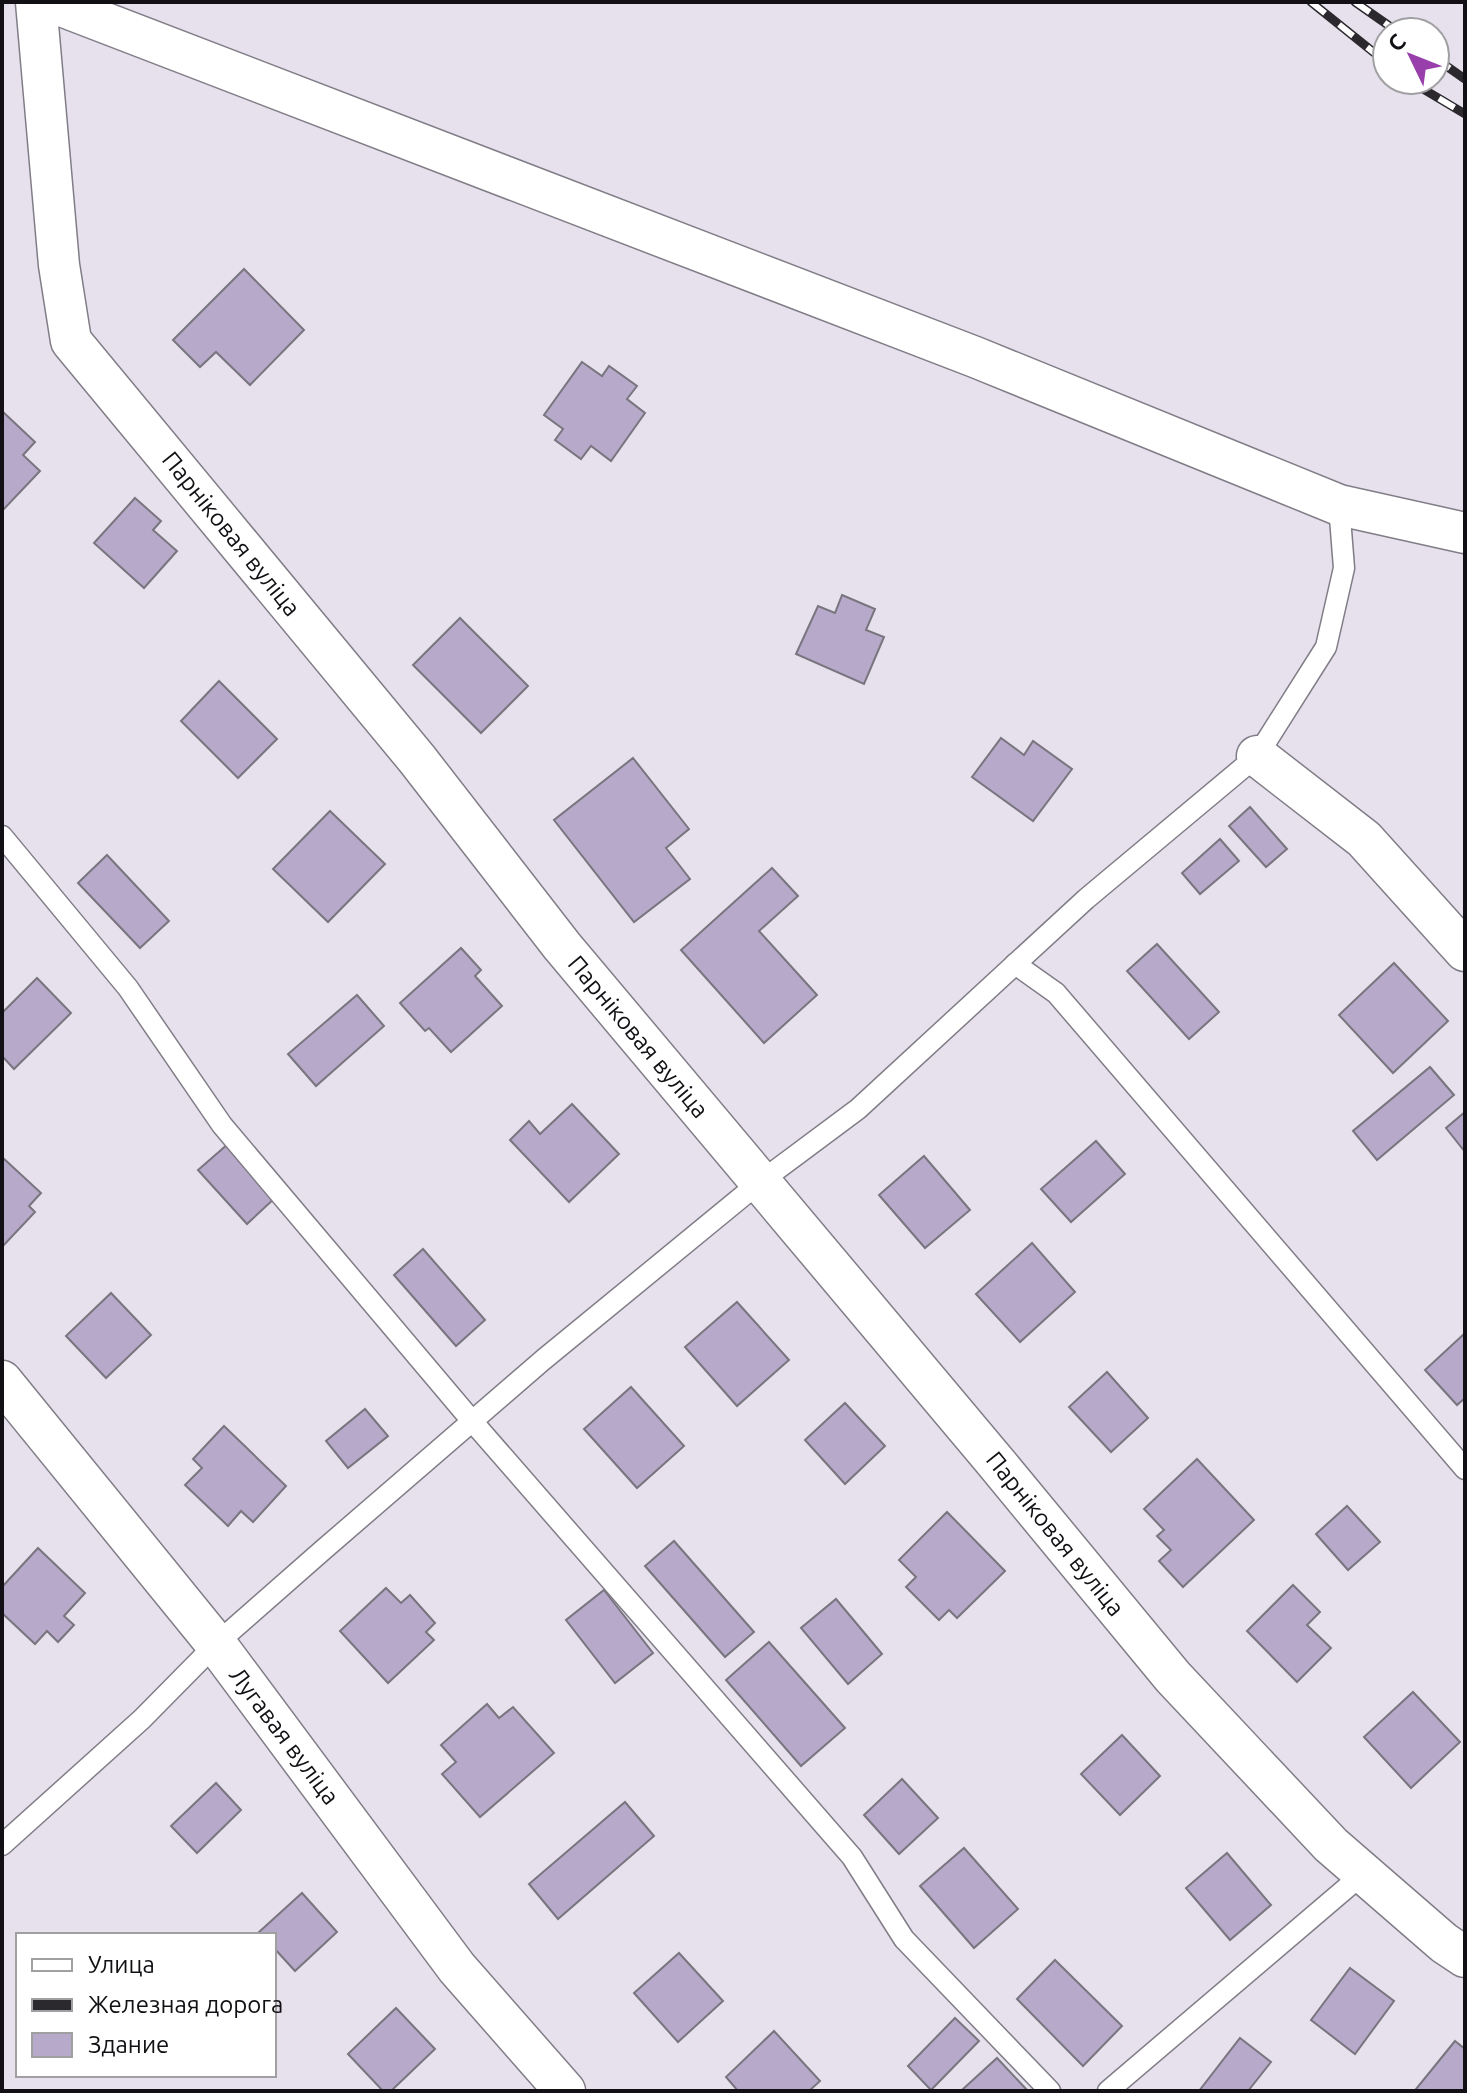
<svg xmlns="http://www.w3.org/2000/svg" width="1467" height="2093" font-family="Ubuntu,sans-serif">
<style>
.building{fill:#b6a9c9;stroke:#79757f;stroke-width:2}
.lines{fill:none;stroke-linecap:round;stroke-linejoin:round}
.lane-casing{stroke:#817d87;stroke-width:23}
.street-casing{stroke:#817d87;stroke-width:43}
.lane{stroke:#fff;stroke-width:20}
.street{stroke:#fff;stroke-width:40}
.rail-casing{stroke:#2b292e;stroke-width:9}
.rail{stroke:#fff;stroke-width:6;stroke-dasharray:18;stroke-linecap:butt}
.labels{text-anchor:middle;stroke-width:6;stroke-linejoin:round;paint-order:stroke}
.street-label{font-size:24px;fill:#121014;stroke:#fff}
</style>
<rect width="100%" height="100%" fill="#e6e1ed"/>
<g class="building">
<polygon points="244,269 304,330 250,385 216,352 200,367 173,340"/>
<polygon points="582,362 602,376 609,366 637,386 627,399 645,413 611,461 591,446 581,459 555,440 563,429 544,415"/>
<polygon points="2,411 35,442 23,455 40,471 2,511"/>
<polygon points="135,498 161,521 153,530 177,551 144,588 94,543"/>
<polygon points="842,595 875,609 866,630 884,637 864,684 796,654 818,606 835,613"/>
<polygon points="460,618 528,686 481,733 413,665"/>
<polygon points="219,681 277,739 238,778 181,721"/>
<polygon points="1001,738 1024,755 1033,741 1072,769 1033,821 972,777"/>
<polygon points="633,758 689,829 666,848 690,879 634,922 554,820"/>
<polygon points="1250,807 1287,849 1266,867 1229,826"/>
<polygon points="330,811 385,864 328,922 273,869"/>
<polygon points="1220,839 1239,861 1200,894 1182,873"/>
<polygon points="107,855 169,921 140,948 78,883"/>
<polygon points="772,868 798,896 759,931 817,995 764,1043 681,950"/>
<polygon points="1157,944 1219,1012 1189,1039 1127,971"/>
<polygon points="461,948 481,970 475,976 502,1006 451,1052 429,1028 425,1031 400,1003"/>
<polygon points="1394,963 1448,1021 1393,1073 1339,1015"/>
<polygon points="37,978 71,1013 14,1069 2,1056 2,1013"/>
<polygon points="357,995 384,1026 316,1086 288,1054"/>
<polygon points="1430,1067 1454,1095 1377,1160 1353,1131"/>
<polygon points="572,1104 619,1154 569,1202 510,1140 529,1121 540,1134"/>
<polygon points="1465,1112 1465,1152 1446,1128"/>
<polygon points="1096,1141 1125,1174 1071,1222 1041,1189"/>
<polygon points="228,1144 276,1197 247,1224 198,1170"/>
<polygon points="924,1156 970,1210 925,1248 879,1195"/>
<polygon points="2,1157 41,1193 29,1206 35,1212 2,1247"/>
<polygon points="1032,1243 1075,1292 1020,1342 976,1294"/>
<polygon points="423,1249 485,1320 456,1346 394,1275"/>
<polygon points="111,1293 151,1335 106,1378 66,1336"/>
<polygon points="737,1302 789,1360 737,1406 685,1347"/>
<polygon points="1465,1333 1465,1398 1457,1405 1425,1370"/>
<polygon points="1107,1372 1148,1418 1111,1452 1069,1407"/>
<polygon points="631,1387 684,1446 637,1488 584,1429"/>
<polygon points="845,1403 885,1446 845,1484 805,1440"/>
<polygon points="365,1409 388,1436 348,1468 326,1441"/>
<polygon points="224,1426 286,1486 253,1522 241,1511 228,1526 185,1485 202,1468 193,1459"/>
<polygon points="1197,1459 1254,1520 1183,1587 1159,1561 1171,1550 1157,1536 1164,1530 1144,1509"/>
<polygon points="1347,1506 1380,1542 1348,1570 1316,1534"/>
<polygon points="947,1512 1005,1571 957,1618 949,1610 939,1620 906,1587 916,1577 899,1560"/>
<polygon points="674,1541 754,1632 725,1657 645,1566"/>
<polygon points="38,1548 85,1593 64,1616 74,1625 58,1642 47,1631 35,1644 2,1613 2,1587"/>
<polygon points="1293,1585 1320,1612 1307,1625 1331,1648 1297,1682 1247,1631"/>
<polygon points="386,1588 401,1603 410,1595 435,1623 426,1632 434,1640 388,1683 340,1631"/>
<polygon points="604,1590 653,1653 615,1683 566,1620"/>
<polygon points="836,1599 882,1654 848,1684 801,1628"/>
<polygon points="769,1642 845,1728 801,1766 726,1680"/>
<polygon points="1413,1692 1460,1742 1411,1788 1364,1737"/>
<polygon points="487,1704 499,1718 513,1707 554,1753 480,1817 442,1774 456,1762 441,1745"/>
<polygon points="1122,1735 1160,1776 1120,1815 1081,1774"/>
<polygon points="902,1779 938,1818 899,1854 864,1815"/>
<polygon points="216,1783 241,1810 197,1853 171,1826"/>
<polygon points="625,1802 654,1836 558,1919 529,1884"/>
<polygon points="964,1848 1018,1909 974,1948 920,1886"/>
<polygon points="1227,1853 1271,1905 1230,1940 1186,1888"/>
<polygon points="302,1893 337,1932 295,1971 274,1948 274,1935 262,1935 259,1932"/>
<polygon points="679,1953 723,2001 678,2042 634,1993"/>
<polygon points="1055,1960 1122,2026 1083,2066 1017,1999"/>
<polygon points="1350,1968 1394,2001 1355,2054 1311,2020"/>
<polygon points="396,2008 435,2049 391,2091 383,2091 348,2054"/>
<polygon points="955,2018 979,2041 931,2090 908,2066"/>
<polygon points="774,2031 820,2081 809,2091 738,2091 726,2077"/>
<polygon points="1240,2038 1271,2062 1248,2091 1199,2091"/>
<polygon points="1455,2041 1465,2049 1465,2091 1419,2091 1416,2089"/>
<polygon points="997,2058 1028,2091 965,2091 963,2089"/>
</g>
<g class="lines">
<defs>
<g id="lane">
<polyline points="2,836 128,988 222,1125 472,1421 852,1857 904,1939 1050,2091"/>
<polyline points="1015,964 1056,993 1465,1469"/>
<polyline points="2,1845 142,1719 216,1644 323,1550 543,1360 760,1182 858,1109 1086,899 1257,756 1326,647 1344,568 1339,505"/>
<polyline points="1108,2091 1364,1873"/>
</g>
<g id="street">
<polyline points="36,2 59,265 71,341 417,759 562,946 993,1459 1173,1677 1331,1845 1444,1943 1465,1957"/>
<polyline points="51,2 975,357 1339,505 1465,533"/>
<polyline points="1257,756 1364,839 1465,951"/>
<polyline points="2,1381 216,1644 457,1968 565,2091"/>
</g>
</defs>
<use href="#lane" class="lane-casing"/>
<use href="#street" class="street-casing"/>
<use href="#lane" class="lane"/>
<use href="#street" class="street"/>
<defs>
<g id="rail">
<polyline points="1311,2 1387,63"/>
<polyline points="1355,2 1398,32"/>
<polyline points="1435,58 1465,79"/>
<polyline points="1408,80 1465,114"/>
</g>
</defs>
<use href="#rail" class="rail-casing"/>
<use href="#rail" class="rail"/>
</g>
<g class="labels">
<g class="street-label">
<text transform="translate(231 534) rotate(51)" y="8">Парніковая вуліца</text>
<text transform="translate(638 1037) rotate(50)" y="8">Парніковая вуліца</text>
<text transform="translate(1055 1534) rotate(51)" y="8">Парніковая вуліца</text>
<text transform="translate(284 1736) rotate(53)" y="8">Лугавая вуліца</text>
</g>
</g>
<rect width="1467" height="2093" fill="none" stroke="#121014" stroke-width="8"/>
<rect x="16" y="1933" width="260" height="144" fill="#ffffff" stroke="#a09fa1" stroke-width="2"/>
<rect x="32" y="1959" width="40" height="12" fill="#ffffff" stroke="#a09fa1" stroke-width="2"/>
<text x="88" y="1973" font-size="24" fill="#121014">Улица</text>
<rect x="32" y="1999" width="40" height="12" fill="#2b292e" stroke="#a09fa1" stroke-width="2"/>
<text x="88" y="2013" font-size="24" fill="#121014">Железная дорога</text>
<rect x="32" y="2033" width="40" height="24" fill="#b6a9c9" stroke="#a09fa1" stroke-width="2"/>
<text x="88" y="2053" font-size="24" fill="#121014">Здание</text>
<g transform="translate(1411 56) rotate(313)"><circle r="38" fill="#ffffff" stroke="#a09fa1" stroke-width="2"/>
<path d="M0-6L14 30L0 20L-14 30Z" fill="#983fab"/>
<text y="-12" font-size="22" font-weight="bold" text-anchor="middle" fill="#121014">С</text>
</g>
</svg>
